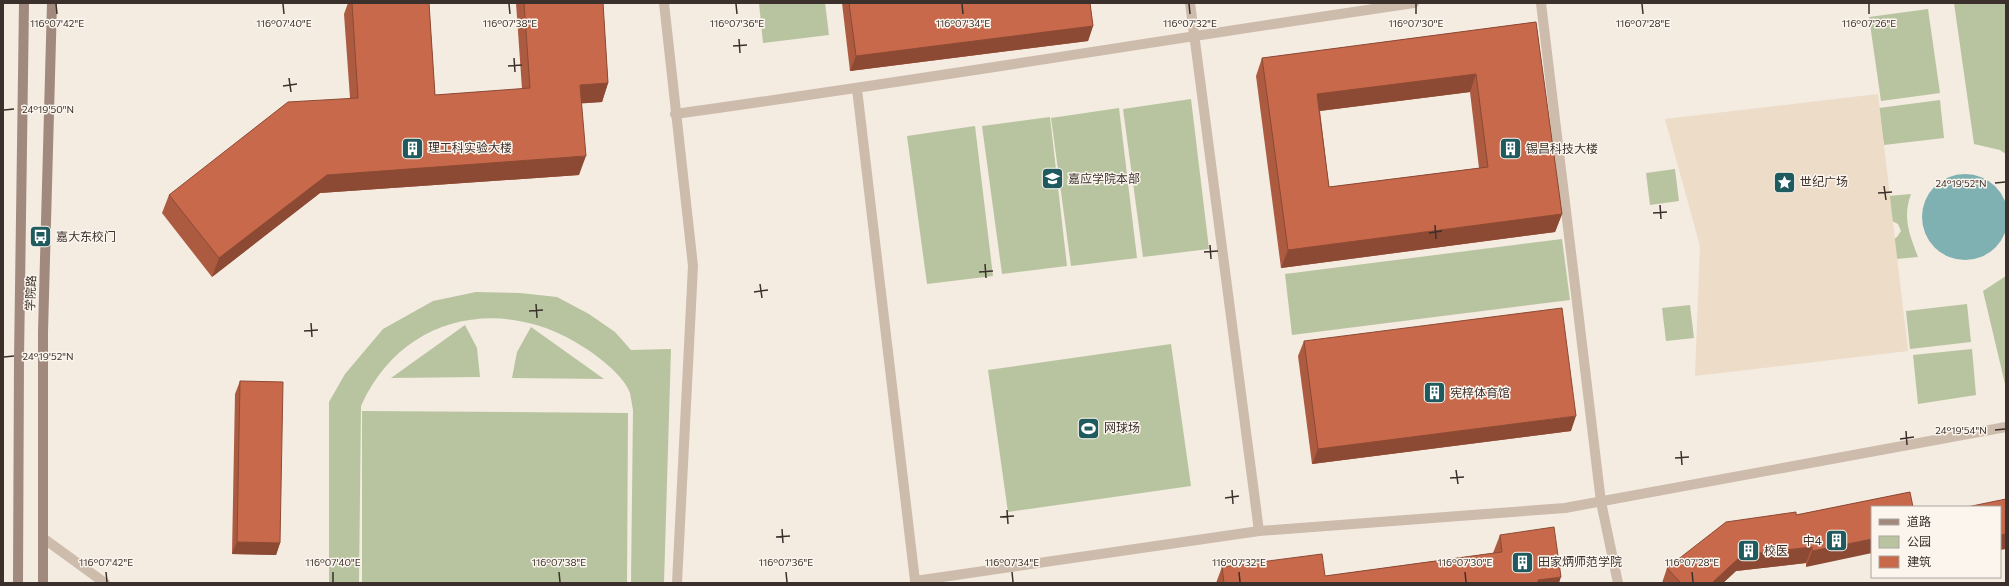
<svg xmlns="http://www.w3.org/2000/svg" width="2009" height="586" font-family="Commissioner,'Noto Sans SC',sans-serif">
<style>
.green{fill:#b8c4a0}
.plaza{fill:#ecdcc8}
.water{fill:#7fb0b2}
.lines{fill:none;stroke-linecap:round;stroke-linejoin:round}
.lane{stroke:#cdbbac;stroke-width:10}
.street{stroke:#cdbbac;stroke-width:10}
.secondary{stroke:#a18a7d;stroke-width:10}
.wall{fill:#ac5a40;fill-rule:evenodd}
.shaded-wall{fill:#8c4a34}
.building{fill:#c8694b;stroke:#8c4a34;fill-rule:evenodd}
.ticks{fill:none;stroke:#3b302b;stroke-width:1.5}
.labels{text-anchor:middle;stroke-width:3;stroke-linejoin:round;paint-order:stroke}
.poi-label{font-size:12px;fill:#3b302b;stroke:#fbf5ee;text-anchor:start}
.street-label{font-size:12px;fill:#3b302b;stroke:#fbf5ee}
.ticks-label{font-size:10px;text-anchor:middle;fill:#3b302b;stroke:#fbf5ee;stroke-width:3;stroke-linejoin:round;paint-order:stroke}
</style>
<rect width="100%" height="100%" fill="#f4ebe1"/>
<g class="green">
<polygon points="759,3 825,3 829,35 763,43"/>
<polygon points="1954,3 2006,3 2006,154 2000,150 1974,144"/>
<polygon points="1928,9 1940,93 1881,101 1869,17"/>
<polygon points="1191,99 1209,249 1143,257 1123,109"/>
<polygon points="1940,100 1944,138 1884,145 1879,108"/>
<polygon points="1119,108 1137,258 1071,266 1051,118"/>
<polygon points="1050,117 1067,266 1002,274 982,126"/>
<polygon points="975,126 993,276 927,284 907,136"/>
<polygon points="1675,169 1679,201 1650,205 1646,173"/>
<path d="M1911 194C1902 218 1910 236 1918 257L1896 259 1894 239 1897 237 1901 231 1898 224 1892 221 1888 196Z"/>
<polygon points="1562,239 1570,300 1292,335 1285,274"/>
<polygon points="2006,276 2006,388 1983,291"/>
<path d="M476 292 520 293 557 297 589 314 615 332 631 350 671 349 664 583H631L633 410C632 405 631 398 630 393 624 376 599 357 585 348 504 294 402 314 361 406L359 583H329V402L345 374 383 329 433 301Z"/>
<polygon points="1967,304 1971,342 1910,349 1906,311"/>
<polygon points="1690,305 1694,338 1666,341 1662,308"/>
<polygon points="465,325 477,348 480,377 391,378"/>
<polygon points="531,327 604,379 512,378 517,352"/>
<polygon points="1171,344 1191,486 1008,512 988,370"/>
<polygon points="1972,349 1976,395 1918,404 1913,355"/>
<polygon points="362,411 628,413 627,583 362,583"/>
</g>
<polygon class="plaza" points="1878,94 1908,351 1695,376 1700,246 1665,119"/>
<circle class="water" cx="1965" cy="217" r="43"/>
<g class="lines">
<g class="lane">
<polyline points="664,3 693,266 677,583"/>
<polyline points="1190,3 1259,531"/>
<polyline points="1541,3 1601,502 1618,583"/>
<polyline points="857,89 915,581 1259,531 1565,508 2006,427"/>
<path d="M675 114C922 80 1168 39 1414 3"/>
</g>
<polyline class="street" points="43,538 105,583"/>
<g class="secondary">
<polyline points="18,583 19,360 24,3"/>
<polyline points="43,583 43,332 52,3"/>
</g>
</g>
<g class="wall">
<polygon points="348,3 429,3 435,95 522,89 516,3 603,3 608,83 602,102 582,103 579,175 320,193 212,277 162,213 169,195 350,98 344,14"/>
<polygon points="842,3 1090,3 1093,26 1088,41 850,71"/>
<path d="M1536 22 1562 214 1555 232 1281 268 1256 76 1262 58ZM1470 92 1479 168 1329 187 1320 111Z"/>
<polygon points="1304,341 1571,431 1312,464 1298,356"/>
<polygon points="240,381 280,543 276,555 232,554 235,394"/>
<polygon points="1910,492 1806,567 1806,563 1736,571 1723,583 1662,583 1667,568 1796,515"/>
<polygon points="1500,535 1559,583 1216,583 1222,567 1325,576 1493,553"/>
</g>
<g class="shaded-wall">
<polygon points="1093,26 1088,41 850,71 856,56"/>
<polygon points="1476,74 1470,92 1311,112 1317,94"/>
<polygon points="608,83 602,102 574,104 580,85"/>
<polygon points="586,156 579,175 320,193 212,277 219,258 327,175"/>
<polygon points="1562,214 1555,232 1281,268 1288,250"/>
<polygon points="1576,416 1571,431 1312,464 1318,449"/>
<polygon points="2006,534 2006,549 2000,550 2000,535"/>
<polygon points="1872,539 1872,553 1806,567 1812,551"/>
<polygon points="237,542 280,543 276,555 232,554"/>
<polygon points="1812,547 1806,563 1736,571 1723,583 1712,583 1742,555"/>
<polygon points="1561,577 1559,583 1537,583 1538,580"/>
</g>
<g class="building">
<polygon points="352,3 429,3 435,95 530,88 524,3 603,3 608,83 580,85 586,156 327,175 219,258 169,195 288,102 358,98"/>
<polygon points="849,3 1090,3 1093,26 856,56"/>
<path d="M1536 22 1562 214 1288 250 1262 58ZM1476 74 1488 167 1329 187 1317 94Z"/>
<polygon points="1562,308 1576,416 1318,449 1304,341"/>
<polygon points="240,381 283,382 280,543 237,542"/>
<polygon points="1910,492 1913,507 1872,507 1872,539 1812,551 1812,547 1742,555 1712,583 1681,583 1667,568 1726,522 1796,512 1796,515"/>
<polygon points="2006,499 2006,534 2000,535 2000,507 1967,507"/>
<polygon points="1554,527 1561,577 1538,580 1538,583 1224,583 1222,567 1322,554 1325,576 1502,552 1500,535"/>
</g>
<path class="ticks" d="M56 4 57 14M283 4 284 14M509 4 510 14M736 4 737 14M962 4 963 14M1189 4 1190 14M1416 4V14M1642 4 1643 14M1869 4V14M739 39 740 53M733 46 747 45M514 58 515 72M508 66 522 65M289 78 291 92M283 86 297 84M4 110 14 109M1995 183 2005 182M1884 186 1886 200M1878 193 1892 192M1660 205 1661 219M1653 213 1667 212M1435 225 1436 239M1429 233 1442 231M1210 245 1211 259M1204 252 1218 251M985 264 986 278M979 272 993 271M760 284 762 298M754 292 768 290M536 304 537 318M529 311 543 310M311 323 312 337M304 331 318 330M4 357 14 356M1995 430 2005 429M1906 431 1907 445M1900 439 1914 437M1681 451 1682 465M1675 458 1689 457M1456 470 1458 484M1450 478 1464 477M1232 490 1233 504M1225 498 1239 496M1007 510 1008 524M1000 517 1014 516M782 529 783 543M776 537 790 536M106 572 107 582M333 572V582M559 572 560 582M786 572 787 582M1012 572 1013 582M1239 572 1240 582M1465 572 1466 582M1692 572 1693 582"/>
<defs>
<symbol id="building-square" viewBox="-11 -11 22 22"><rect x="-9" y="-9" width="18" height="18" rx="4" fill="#1f5a5e" stroke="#fbf5ee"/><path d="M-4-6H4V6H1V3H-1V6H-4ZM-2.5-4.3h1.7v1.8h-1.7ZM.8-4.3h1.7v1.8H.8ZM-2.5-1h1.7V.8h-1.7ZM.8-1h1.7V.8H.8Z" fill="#fff"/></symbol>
<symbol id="university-square" viewBox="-11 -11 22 22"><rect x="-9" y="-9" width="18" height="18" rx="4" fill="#1f5a5e" stroke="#fbf5ee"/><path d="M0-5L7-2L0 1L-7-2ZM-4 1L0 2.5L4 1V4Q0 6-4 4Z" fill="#fff"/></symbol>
<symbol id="sight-square" viewBox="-11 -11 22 22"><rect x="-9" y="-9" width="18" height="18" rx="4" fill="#1f5a5e" stroke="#fbf5ee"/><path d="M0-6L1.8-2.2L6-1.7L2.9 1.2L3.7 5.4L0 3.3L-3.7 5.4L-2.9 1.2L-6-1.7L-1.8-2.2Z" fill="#fff"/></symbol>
<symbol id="bus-square" viewBox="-11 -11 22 22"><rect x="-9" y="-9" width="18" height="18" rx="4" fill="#1f5a5e" stroke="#fbf5ee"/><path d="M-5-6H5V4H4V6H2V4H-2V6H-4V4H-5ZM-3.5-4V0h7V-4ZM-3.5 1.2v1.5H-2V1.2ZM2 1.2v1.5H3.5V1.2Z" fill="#fff"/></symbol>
<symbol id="stadium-square" viewBox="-11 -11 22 22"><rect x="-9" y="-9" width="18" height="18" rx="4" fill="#1f5a5e" stroke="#fbf5ee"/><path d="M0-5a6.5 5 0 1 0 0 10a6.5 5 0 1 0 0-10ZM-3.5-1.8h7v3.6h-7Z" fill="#fff"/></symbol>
</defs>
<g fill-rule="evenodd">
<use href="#building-square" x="400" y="136" width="25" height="25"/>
<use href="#building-square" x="1498" y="136" width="25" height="25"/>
<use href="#university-square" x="1040" y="166" width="25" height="25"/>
<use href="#sight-square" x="1772" y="170" width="25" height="25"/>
<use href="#bus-square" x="28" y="224" width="25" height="25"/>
<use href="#building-square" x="1422" y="380" width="25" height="25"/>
<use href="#stadium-square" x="1076" y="416" width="25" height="25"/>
<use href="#building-square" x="1824" y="528" width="25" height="25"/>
<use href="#building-square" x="1736" y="538" width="25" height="25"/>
<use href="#building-square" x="1510" y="550" width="25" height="25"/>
</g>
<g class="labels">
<g class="poi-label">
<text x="428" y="152">理工科实验大楼</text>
<text x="1526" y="153">锡昌科技大楼</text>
<text x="1068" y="183">嘉应学院本部</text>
<text x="1800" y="186">世纪广场</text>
<text x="56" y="241">嘉大东校门</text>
<text x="1450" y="397">宪梓体育馆</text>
<text x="1104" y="432">网球场</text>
<text x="1822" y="545" text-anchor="end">中4</text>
<text x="1764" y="555">校医</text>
<text x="1538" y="566">田家炳师范学院</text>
</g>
<g class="street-label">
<text transform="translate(31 293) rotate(-88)" y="4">学院路</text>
</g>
</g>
<g class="ticks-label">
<text x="57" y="27">116°07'42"E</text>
<text x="284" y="27">116°07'40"E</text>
<text x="510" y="27">116°07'38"E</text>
<text x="737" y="27">116°07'36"E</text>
<text x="963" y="27">116°07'34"E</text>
<text x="1190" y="27">116°07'32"E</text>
<text x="1416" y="27">116°07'30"E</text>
<text x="1643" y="27">116°07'28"E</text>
<text x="1869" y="27">116°07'26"E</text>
<text x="48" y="113">24°19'50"N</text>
<text x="1961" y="187">24°19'52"N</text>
<text x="48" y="360">24°19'52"N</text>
<text x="1961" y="434">24°19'54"N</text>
<text x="106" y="566">116°07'42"E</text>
<text x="333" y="566">116°07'40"E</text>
<text x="559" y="566">116°07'38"E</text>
<text x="786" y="566">116°07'36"E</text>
<text x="1012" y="566">116°07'34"E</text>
<text x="1239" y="566">116°07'32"E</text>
<text x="1465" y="566">116°07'30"E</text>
<text x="1692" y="566">116°07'28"E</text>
</g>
<rect width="2009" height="586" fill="none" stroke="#3b302b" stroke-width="8"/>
<rect x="1871" y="506" width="130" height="72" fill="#fbf5ee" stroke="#aea6a0"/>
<rect x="1879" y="519" width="20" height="6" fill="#a18a7d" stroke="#aea6a0"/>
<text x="1907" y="526" font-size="12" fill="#3b302b">道路</text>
<rect x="1879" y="536" width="20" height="12" fill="#b8c4a0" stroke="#aea6a0"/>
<text x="1907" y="546" font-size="12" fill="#3b302b">公园</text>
<rect x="1879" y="556" width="20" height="12" fill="#c8694b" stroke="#aea6a0"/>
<text x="1907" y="566" font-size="12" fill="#3b302b">建筑</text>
</svg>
